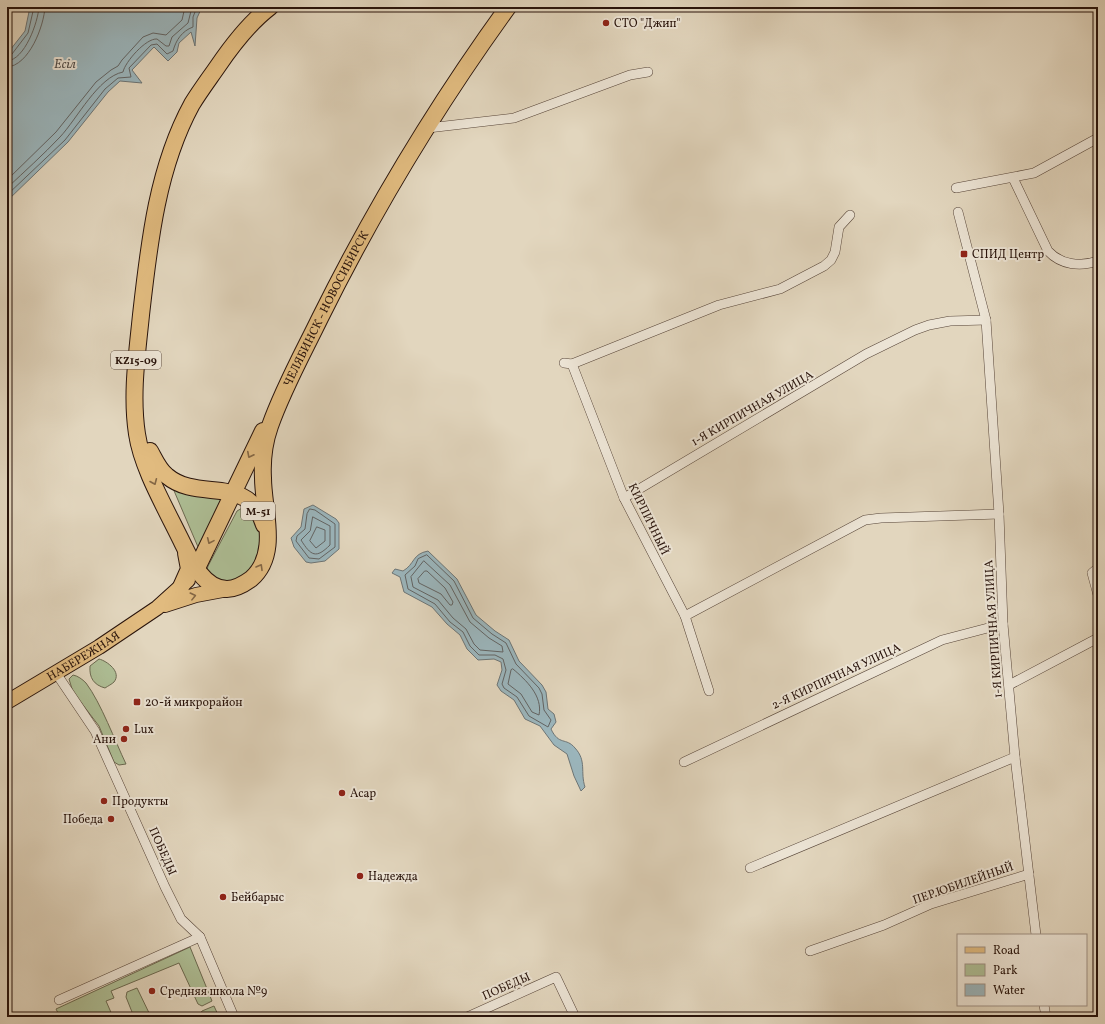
<svg xmlns="http://www.w3.org/2000/svg" width="1105" height="1024" font-family="Vollkorn,serif">
<style>
.green{fill:#aebf96;stroke:#6b6950}
.water{fill:#9bb6bd;stroke:#6d7576}
.lines{fill:none;stroke-linecap:round;stroke-linejoin:round}
.shore{stroke:#626464;stroke-width:1}
.street-casing{stroke:#564438;stroke-width:10}
.primary-casing{stroke:#28130b;stroke-width:16}
.highway-casing{stroke:#28130b;stroke-width:18}
.street{stroke:#ece4d5;stroke-width:9}
.primary{stroke:#e1bb7f;stroke-width:14}
.highway{stroke:#e1bb7f;stroke-width:16}
.oneway{stroke:#846745}
.poi-dot{fill:#8f2418;stroke:#ece4d5;stroke-width:1.5}
.labels{text-anchor:middle;stroke-width:4;stroke-linejoin:round;paint-order:stroke}
.shield{fill:#ece4d5;stroke:#635248;stroke-width:1}
.shield-label{font-size:11px;font-weight:bold;fill:#28130b}
.poi-label{font-size:12px;fill:#28130b;stroke:#ece4d5;text-anchor:start}
.street-label{font-size:12px;fill:#28130b;stroke:#ece4d5}
.water-label{font-size:13px;font-style:italic;fill:#504c49;stroke:#ece4d5}
</style>
<rect width="100%" height="100%" fill="#e2d6be"/>
<filter id="stains"><feTurbulence type="fractalNoise" baseFrequency=".005" numOctaves="4"/><feColorMatrix values="0 0 0 0 .2 0 0 0 0 .09 0 0 0 0 .02 0 0 0 .5 -.17"/></filter>
<radialGradient id="worn" r=".72"><stop offset=".6" stop-color="#630" stop-opacity="0"/><stop offset="1" stop-color="#630" stop-opacity=".3"/></radialGradient>
<g class="green">
<polygon points="172,486 228,498 201,554"/>
<path d="M244 507 258 519C261 540 262 567 240 579 234 581 227 582 221 583L207 570 208 566 237 511Z"/>
<path d="M99 659C107 661 122 672 114 682 112 684 108 686 105 688 94 685 89 678 90 666Z"/>
<path d="M73 675C78 676 82 679 86 683 101 703 115 741 126 764L119 765 114 762 99 726 73 692 69 679Z"/>
<polygon points="190,947 212,1001 202,1006 198,1004 179,963 111,991 114,998 106,1001 113,1017 60,1017 56,1009"/>
<polygon points="137,988 151,1017 134,1017 126,997 127,992"/>
<polygon points="214,1006 219,1017 198,1017 202,1011"/>
</g>
<g class="water">
<polygon points="30,7 202,7 197,18 195,46 191,32 179,43 177,52 168,61 154,47 132,70 142,83 120,81 108,92 68,142 7,201 7,54 25,31"/>
<polygon points="313,505 336,519 339,523 339,549 325,561 311,563 306,562 294,547 291,538 301,527 304,509"/>
<path d="M428 551 457 579 476 615 495 631 509 640 519 661 542 685 546 692 548 709 554 714 556 722 551 729C559 746 566 737 575 748 587 761 580 772 585 787L581 791 574 776 567 754 554 745 540 726 525 719 514 700 501 691 497 685 502 670 501 662 494 659 478 660 467 649 460 635 447 624 432 607 404 592 400 577 392 573 395 569 403 571C415 564 412 554 428 551Z"/>
</g>
<g class="lines">
<g class="shore">
<polyline points="7,56 12,54 28,33 34,7"/>
<path d="M7 61C25 60 38 22 39 7"/>
<path d="M7 67C29 66 44 26 45 7"/>
<polyline points="7,180 56,132 96,82 111,70 118,66 122,60 143,37 153,33 166,35 182,20 185,7"/>
<path d="M7 188C25 171 43 155 60 137 77 119 98 77 123 72 125 62 146 38 157 39L166 46H169L172 37 188 23 192 7"/>
<path d="M7 195 65 140 105 89 118 78 131 77 129 68 151 45 157 44 167 54 173 51C176 40 182 31 193 27V17L197 7"/>
<polygon points="310,509 315,510 335,524 335,547 319,559 309,558 296,541 297,536 305,529 307,514"/>
<path d="M313 517 330 526V545C316 559 311 556 301 540L310 531Z"/>
<polygon points="317,527 325,530 325,541 316,548 310,541"/>
<polygon points="427,555 454,581 473,618 492,634 506,643 516,664 539,688 542,694 544,710 551,720 548,727 529,716 517,697 504,688 502,684 506,670 503,659 495,655 479,655 470,646 463,632 450,622 435,604 408,589 405,575 415,566 418,559"/>
<polygon points="424,561 450,585 470,622 489,638 502,646 503,652 480,650 474,644 466,629 453,618 438,600 413,587 411,577"/>
<polygon points="425,571 427,571 445,588 453,602 452,605 450,605 441,594 419,583 418,579"/>
<path d="M513 669C526 680 543 696 539 715L532 712 521 694 508 684 511 670Z"/>
</g>
<defs>
<g id="street">
<polyline points="428,128 514,118 630,75 648,72"/>
<path d="M1013 178 1048 251C1061 265 1080 267 1098 261"/>
<polyline points="956,188 1034,173 1098,138"/>
<polyline points="958,212 986,320 999,514 1003,624 1015,757 1036,935"/>
<polyline points="564,363 572,364 624,498 685,616 709,691"/>
<polyline points="572,364 719,305 780,289 824,266 831,260 835,252 839,227 850,215"/>
<polyline points="624,498 866,354 915,330 929,325 950,321 986,320"/>
<polyline points="1098,568 1092,573 1098,595"/>
<polyline points="685,616 865,520 881,518 999,514"/>
<polyline points="56,673 95,731 165,887 181,919 200,937 234,1017"/>
<polyline points="1009,685 1098,638"/>
<polyline points="684,762 942,640 1003,624"/>
<polyline points="750,868 1015,757"/>
<polyline points="810,951 884,925 931,904 1029,874"/>
<polyline points="59,1000 200,937"/>
<polyline points="1044,1005 1046,1017"/>
<polyline points="467,1017 556,977 575,1017"/>
</g>
<g id="primary">
<polyline points="165,605 196,595 228,589"/>
<path id="s1" d="M7 702 99 647 157 608 188 580"/>
</g>
<g id="highway">
<path id="s2" d="M270 7C249 23 233 44 218 66 209 79 200 91 192 104 157 168 149 244 141 315 137 355 131 395 137 434 142 468 165 507 180 538 189 556 202 589 227 589 235 589 244 584 251 579 280 554 263 510 263 478 262 460 264 443 270 426 283 389 303 353 320 318 374 209 437 105 508 7"/>
<path d="M150 451C155 460 159 470 167 476 199 503 248 473 264 525"/>
<polyline points="197,568 263,431"/>
<polyline points="181,587 189,569 186,553"/>
</g>
</defs>
<use href="#street" class="street-casing"/>
<use href="#primary" class="primary-casing"/>
<use href="#highway" class="highway-casing"/>
<use href="#street" class="street"/>
<use href="#primary" class="primary"/>
<use href="#highway" class="highway"/>
</g>
<defs><path id="oneway-chevron" d="M-2-3.5L2.5 0L-2 3.5" fill="none" stroke-width="1.6" stroke-linecap="round" stroke-linejoin="round"/></defs>
<g class="oneway">
<use href="#oneway-chevron" transform="translate(250 455) rotate(117)"/>
<use href="#oneway-chevron" transform="translate(154 482) rotate(67)"/>
<use href="#oneway-chevron" transform="translate(210 541) rotate(114)"/>
<use href="#oneway-chevron" transform="translate(260 567) rotate(-60)"/>
<use href="#oneway-chevron" transform="translate(193 596) rotate(-14)"/>
</g>
<g class="poi-dot">
<circle cx="606" cy="23" r="4"/>
<rect x="960" y="250" width="8" height="8" rx="2"/>
<rect x="133" y="698" width="8" height="8" rx="2"/>
<circle cx="126" cy="729" r="4"/>
<circle cx="124" cy="739" r="4"/>
<circle cx="342" cy="793" r="4"/>
<circle cx="104" cy="801" r="4"/>
<circle cx="111" cy="819" r="4"/>
<circle cx="360" cy="876" r="4"/>
<circle cx="223" cy="897" r="4"/>
<circle cx="152" cy="991" r="4"/>
</g>
<g class="labels">
<g class="shield">
<rect x="111" y="351" width="50" height="18" rx="3"/>
<rect x="241" y="502" width="34" height="18" rx="3"/>
</g>
<g class="shield-label">
<text x="136" y="364">KZ15-09</text>
<text x="258" y="515">M-51</text>
</g>
<g class="poi-label">
<text x="614" y="27">СТО "Джип"</text>
<text x="972" y="258">СПИД Центр</text>
<text x="145" y="706">20-й микрорайон</text>
<text x="134" y="733">Lux</text>
<text x="116" y="743" text-anchor="end">Ани</text>
<text x="350" y="797">Асар</text>
<text x="112" y="805">Продукты</text>
<text x="103" y="823" text-anchor="end">Победа</text>
<text x="368" y="880">Надежда</text>
<text x="231" y="901">Бейбарыс</text>
<text x="160" y="995">Средняя школа №9</text>
</g>
<g class="street-label">
<text dy="4" stroke="none"><textPath href="#s2" startOffset="964">ЧЕЛЯБИНСК - НОВОСИБИРСК</textPath></text>
<text transform="translate(752 408) rotate(-30)" y="4">1-Я КИРПИЧНАЯ УЛИЦА</text>
<text transform="translate(649 519) rotate(64)" y="4">КИРПИЧНЫЙ</text>
<text transform="translate(993 629) rotate(-94)" y="4">1-Я КИРПИЧНАЯ УЛИЦА</text>
<text dy="4" stroke="none"><textPath href="#s1" startOffset="89">НАБЕРЕЖНАЯ</textPath></text>
<text transform="translate(836 676) rotate(-25)" y="4">2-Я КИРПИЧНАЯ УЛИЦА</text>
<text transform="translate(163 851) rotate(66)" y="4">ПОБЕДЫ</text>
<text transform="translate(963 883) rotate(-19)" y="4">ПЕР.ЮБИЛЕЙНЫЙ</text>
<text transform="translate(506 986) rotate(-24)" y="4">ПОБЕДЫ</text>
</g>
<g class="water-label">
<text x="65" y="68">Есіл</text>
</g>
</g>
<rect width="1105" height="1024" fill="none" stroke="#e2d6be" stroke-width="24"/>
<rect x="8" y="8" width="1089" height="1008" fill="none" stroke="#28130b" stroke-width="2"/>
<rect x="12" y="12" width="1081" height="1000" fill="none" stroke="#28130b"/>
<rect x="957" y="934" width="130" height="72" fill="#ece4d5" stroke="#9e9084"/>
<rect x="965" y="947" width="20" height="6" fill="#e1bb7f" stroke="#9e9084"/>
<text x="993" y="954" font-size="12" fill="#28130b">Road</text>
<rect x="965" y="964" width="20" height="12" fill="#aebf96" stroke="#9e9084"/>
<text x="993" y="974" font-size="12" fill="#28130b">Park</text>
<rect x="965" y="984" width="20" height="12" fill="#9bb6bd" stroke="#9e9084"/>
<text x="993" y="994" font-size="12" fill="#28130b">Water</text>
<rect width="100%" height="100%" filter="url(#stains)"/>
<rect width="100%" height="100%" fill="url(#worn)"/>
</svg>
